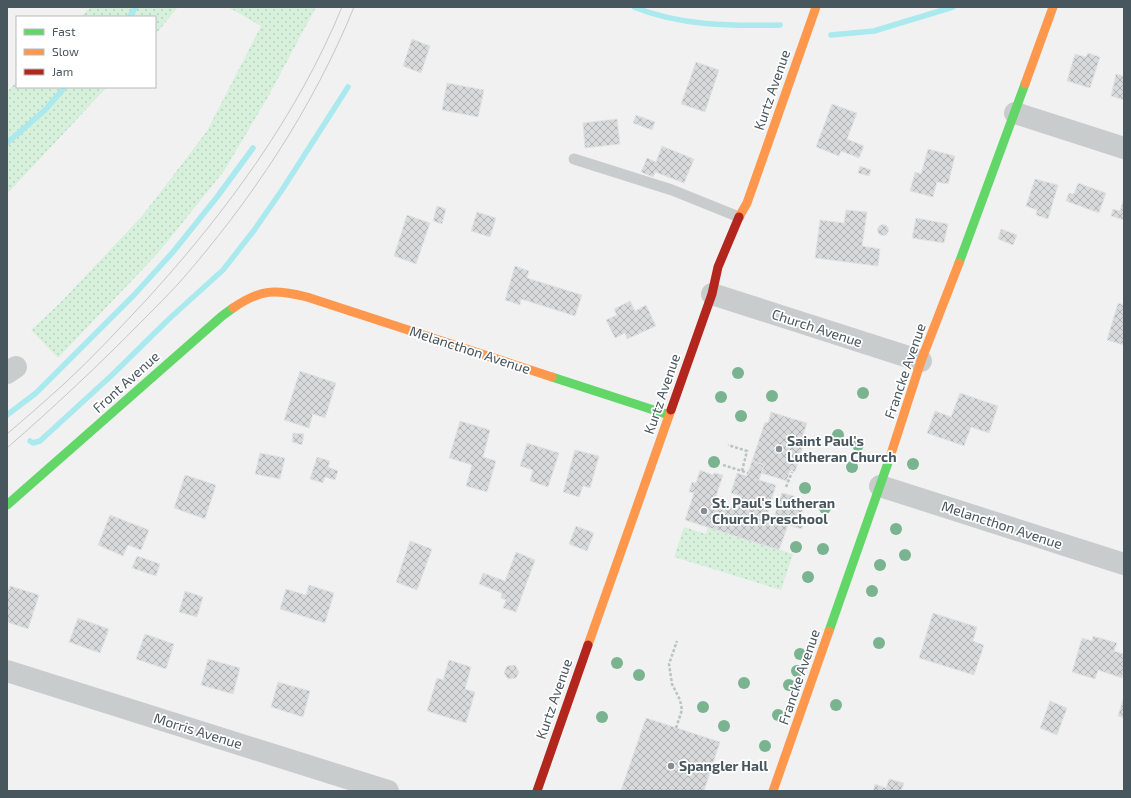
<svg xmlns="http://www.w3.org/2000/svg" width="1131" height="798" font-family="'Exo 2',sans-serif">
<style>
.park{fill:url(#park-dots)}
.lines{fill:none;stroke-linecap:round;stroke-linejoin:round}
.stream{stroke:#aae9ee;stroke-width:5.5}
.building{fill:url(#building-cross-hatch);stroke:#e2e3e4}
.path{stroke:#b7c4bf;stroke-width:2.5;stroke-dasharray:3 2;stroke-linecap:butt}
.lane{stroke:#c9cccd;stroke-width:11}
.street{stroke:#c9cccd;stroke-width:22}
.fast{stroke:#63d668;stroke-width:9}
.slow{stroke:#ff974d;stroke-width:9}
.jam{stroke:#b3261e;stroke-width:9}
.tram{stroke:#c4c6c8;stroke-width:1}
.tree{fill:#79b38f}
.poi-dot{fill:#838c91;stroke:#fff;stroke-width:1.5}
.labels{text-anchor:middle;stroke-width:3.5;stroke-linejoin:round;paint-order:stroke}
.street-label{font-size:14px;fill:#48565e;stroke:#fff}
.poi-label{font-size:14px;font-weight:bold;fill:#48565e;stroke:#fff;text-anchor:start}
</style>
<defs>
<pattern id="park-dots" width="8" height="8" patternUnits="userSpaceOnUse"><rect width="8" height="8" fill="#d6f0dc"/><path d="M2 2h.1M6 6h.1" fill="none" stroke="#b9d0bf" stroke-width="1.8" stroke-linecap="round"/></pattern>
<pattern id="building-cross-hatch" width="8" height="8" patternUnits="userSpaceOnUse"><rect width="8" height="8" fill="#d7d9da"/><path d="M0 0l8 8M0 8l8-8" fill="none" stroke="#b0b3b4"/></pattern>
</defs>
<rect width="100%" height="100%" fill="#f1f1f1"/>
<g class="park">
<polygon points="91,7 178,7 155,35 155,17 80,17"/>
<polygon points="228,7 316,7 268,97 224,171 158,253 58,358 31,330 59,304 142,216 175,173 207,131 261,26"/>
<polygon points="17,81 17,87 107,87 7,194 7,92"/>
<polygon points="684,527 706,534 708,527 793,554 781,590 674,557"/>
</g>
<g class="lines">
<g class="stream">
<path d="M634 7C680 26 731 26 780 25"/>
<polyline points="129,17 136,7"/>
<polyline points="831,35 874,31 953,7"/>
<polyline points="7,143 45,110 65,87"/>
<polyline points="7,415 36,393 134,295 173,252 217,197 253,148"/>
<polyline points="30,441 33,443 40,441 112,375 170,318 223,270 255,229 282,190 348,87"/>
</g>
</g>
<g class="building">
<polygon points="412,39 430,46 421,73 403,66"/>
<polygon points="1088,53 1100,57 1090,88 1067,81 1075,54 1086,57"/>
<polygon points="696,62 719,70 705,112 681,104"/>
<polygon points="1116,74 1124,76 1124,100 1111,96"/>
<polygon points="447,83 484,90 478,117 442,110"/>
<polygon points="832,104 857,113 847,139 864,146 859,158 841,151 839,156 816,147"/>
<polygon points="636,115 655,122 652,130 633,123"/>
<polygon points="617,119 620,144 585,148 583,123"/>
<polygon points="662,146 694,159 684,183 655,172 653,177 641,172 647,158 656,162"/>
<polygon points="928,149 955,156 948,184 937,182 933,197 910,191 915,172 921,174"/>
<polygon points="860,166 871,170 869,176 858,173"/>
<polygon points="1035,179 1058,185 1048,219 1036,215 1037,210 1026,206"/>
<polygon points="1078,183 1106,193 1099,213 1066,201 1069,193 1074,194"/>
<polygon points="1124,198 1124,220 1111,216 1113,209 1120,211"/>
<polygon points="437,206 446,209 442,224 433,221"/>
<polygon points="846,210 867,212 862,246 880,249 878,266 815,258 820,220 844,223"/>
<polygon points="477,212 496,218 490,237 471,231"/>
<polygon points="407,215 430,223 416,264 394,256"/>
<polygon points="916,218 948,224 944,243 912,238"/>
<circle cx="883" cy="230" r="5.5"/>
<polygon points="1001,229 1017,235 1013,245 998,239"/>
<polygon points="515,266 529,271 527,278 582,295 575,316 521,299 520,305 505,300"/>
<polygon points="630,301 635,311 646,305 656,326 627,339 625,333 615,338 606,320 617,315 614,309"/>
<polygon points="1118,303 1124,305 1124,345 1107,340"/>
<polygon points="300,371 336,383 325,418 313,414 309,428 284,420"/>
<polygon points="960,393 998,406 989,433 971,427 964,446 927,433 935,411 951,417"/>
<polygon points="771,412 807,423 803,435 806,436 795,472 790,470 787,481 761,473 764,465 752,461 765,422 768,423"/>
<polygon points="460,421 490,430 483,457 496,461 487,492 466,486 472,465 449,458"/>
<polygon points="293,433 304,434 302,445 292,442"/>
<polygon points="527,443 559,453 548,487 530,481 533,470 520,466"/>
<polygon points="575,450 599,456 590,488 583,486 579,497 563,492"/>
<polygon points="260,453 285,458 280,479 255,474"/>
<polygon points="317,457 330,461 328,467 338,471 335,480 325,477 323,483 310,479"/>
<polygon points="752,461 764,465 759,480 776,485 767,515 774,517 782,493 794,496 792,501 805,504 801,517 805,518 802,529 788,525 779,550 685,520 694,493 689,492 692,482 696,483 700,470 713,475 714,473 723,475 716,496 725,498 723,504 737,509 741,496 731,493 737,473 747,476"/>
<polygon points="185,475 216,485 205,519 174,508"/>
<polygon points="110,515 149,530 141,550 128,545 123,556 98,545"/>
<polygon points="576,526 594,533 587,551 569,544"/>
<polygon points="410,541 432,549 417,590 396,582"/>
<polygon points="516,552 535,560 516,612 503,608 506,600 501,598 502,593 479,584 483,573 505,581"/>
<polygon points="137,556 160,564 156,576 132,568"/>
<polygon points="309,585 334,593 325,623 280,609 286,589 306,595"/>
<polygon points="10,586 39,595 28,629 7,622 7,595"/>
<polygon points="185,591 203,597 197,617 179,612"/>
<polygon points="933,613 977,627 973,641 984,645 974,675 919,658"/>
<polygon points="78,618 109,629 100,653 69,642"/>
<polygon points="145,634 174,644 166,669 136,659"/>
<polygon points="1093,636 1117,643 1114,651 1124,654 1124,670 1122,678 1098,670 1095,679 1072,672 1082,638 1092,641"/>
<polygon points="208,659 240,668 233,694 201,685"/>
<polygon points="449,660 471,667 465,689 475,692 466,723 427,711 437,678 443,680"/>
<polygon points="515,665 519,672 516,678 508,679 504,673 507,666"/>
<polygon points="278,682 310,691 303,717 271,707"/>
<polygon points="1123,699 1124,700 1124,718 1118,716"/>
<polygon points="1050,701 1067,708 1057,735 1040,728"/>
<polygon points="646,718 720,742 704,791 626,791 621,790"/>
<polygon points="889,779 904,783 901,791 873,791 875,784 886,788"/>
</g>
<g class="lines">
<g class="path">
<polyline points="723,465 742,471 747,451 728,445"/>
<polyline points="742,471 748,473"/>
<polyline points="786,487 792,472"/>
<polyline points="676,728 682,710 680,700 672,684 669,664 677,641"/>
</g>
<polyline class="lane" points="574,159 672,190 739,217"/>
<g class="street">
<polyline points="1015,113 1124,148"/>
<polyline points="712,294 921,361"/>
<polyline points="7,373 16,367"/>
<polyline points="880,486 1124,564"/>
<polyline points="7,671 388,791"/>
</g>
<g class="fast">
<polyline points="959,263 1025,84"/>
<polyline points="552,377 669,415"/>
<polyline points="7,505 222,316 233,308"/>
<polyline points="829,631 890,457"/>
</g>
<g class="slow">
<polyline points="1025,84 1053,7"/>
<polyline points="739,217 747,203 816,7"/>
<path d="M233 308C261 289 274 289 307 297L552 377"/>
<polyline points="890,457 921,361 959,263"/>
<polyline points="588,645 671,410"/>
<polyline points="773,791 829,631"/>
</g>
<g class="jam">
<polyline points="671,410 712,294 718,267 739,217"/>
<polyline points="537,791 588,645"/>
</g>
<g class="tram">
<path d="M7 434C26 418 45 401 64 384 93 357 121 327 148 298 227 211 297 116 342 7"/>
<path d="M7 448C54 407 99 365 143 320 155 308 167 296 179 283 251 201 313 108 354 7"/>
</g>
</g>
<g class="tree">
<circle cx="738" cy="373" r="6"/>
<circle cx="863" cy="393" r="6"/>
<circle cx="772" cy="396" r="6"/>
<circle cx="721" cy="397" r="6"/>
<circle cx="741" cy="416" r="6"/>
<circle cx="838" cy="435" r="6"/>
<circle cx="858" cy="445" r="6"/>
<circle cx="714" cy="462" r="6"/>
<circle cx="913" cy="464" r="6"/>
<circle cx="852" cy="467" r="6"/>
<circle cx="805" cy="488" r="6"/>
<circle cx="825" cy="508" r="6"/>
<circle cx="896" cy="529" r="6"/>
<circle cx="796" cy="547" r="6"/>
<circle cx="823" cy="549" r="6"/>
<circle cx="905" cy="555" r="6"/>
<circle cx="880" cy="565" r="6"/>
<circle cx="808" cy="577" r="6"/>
<circle cx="872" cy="591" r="6"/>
<circle cx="879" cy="643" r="6"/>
<circle cx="800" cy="654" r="6"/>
<circle cx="617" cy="663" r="6"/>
<circle cx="797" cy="671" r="6"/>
<circle cx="639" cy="675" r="6"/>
<circle cx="744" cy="683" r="6"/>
<circle cx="789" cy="685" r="6"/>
<circle cx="836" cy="705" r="6"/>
<circle cx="703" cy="707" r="6"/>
<circle cx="778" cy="715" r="6"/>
<circle cx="602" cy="717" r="6"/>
<circle cx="724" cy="726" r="6"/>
<circle cx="765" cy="746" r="6"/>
</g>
<g class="poi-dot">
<circle cx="779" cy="449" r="4"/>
<circle cx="704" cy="511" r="4"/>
<circle cx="671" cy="766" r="4"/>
</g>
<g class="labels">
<g class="street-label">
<text transform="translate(772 90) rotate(-71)" y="5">Kurtz Avenue</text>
<text transform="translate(817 328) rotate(18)" y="5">Church Avenue</text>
<text transform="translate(470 350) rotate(18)" y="5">Melancthon Avenue</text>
<text transform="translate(905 371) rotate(-71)" y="5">Francke Avenue</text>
<text transform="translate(126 382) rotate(-42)" y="5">Front Avenue</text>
<text transform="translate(662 394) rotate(-71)" y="5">Kurtz Avenue</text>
<text transform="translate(1002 525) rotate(18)" y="5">Melancthon Avenue</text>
<text transform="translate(799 677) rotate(-71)" y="5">Francke Avenue</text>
<text transform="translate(554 699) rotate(-71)" y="5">Kurtz Avenue</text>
<text transform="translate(198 731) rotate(17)" y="5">Morris Avenue</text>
</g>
<g class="poi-label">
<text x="787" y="446">Saint Paul's<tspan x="787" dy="16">Lutheran Church</tspan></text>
<text x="712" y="508">St. Paul's Lutheran<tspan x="712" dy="16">Church Preschool</tspan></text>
<text x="679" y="771">Spangler Hall</text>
</g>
</g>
<rect width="1131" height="798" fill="none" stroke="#48565e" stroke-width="16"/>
<rect x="16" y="16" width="140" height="72" fill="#ffffff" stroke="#b6bbbf"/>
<rect x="24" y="29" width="20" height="6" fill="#63d668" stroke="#b6bbbf"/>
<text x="52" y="36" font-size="12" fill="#48565e">Fast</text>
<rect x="24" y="49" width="20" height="6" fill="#ff974d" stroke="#b6bbbf"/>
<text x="52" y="56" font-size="12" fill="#48565e">Slow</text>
<rect x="24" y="69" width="20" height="6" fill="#b3261e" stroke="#b6bbbf"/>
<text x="52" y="76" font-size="12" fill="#48565e">Jam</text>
</svg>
